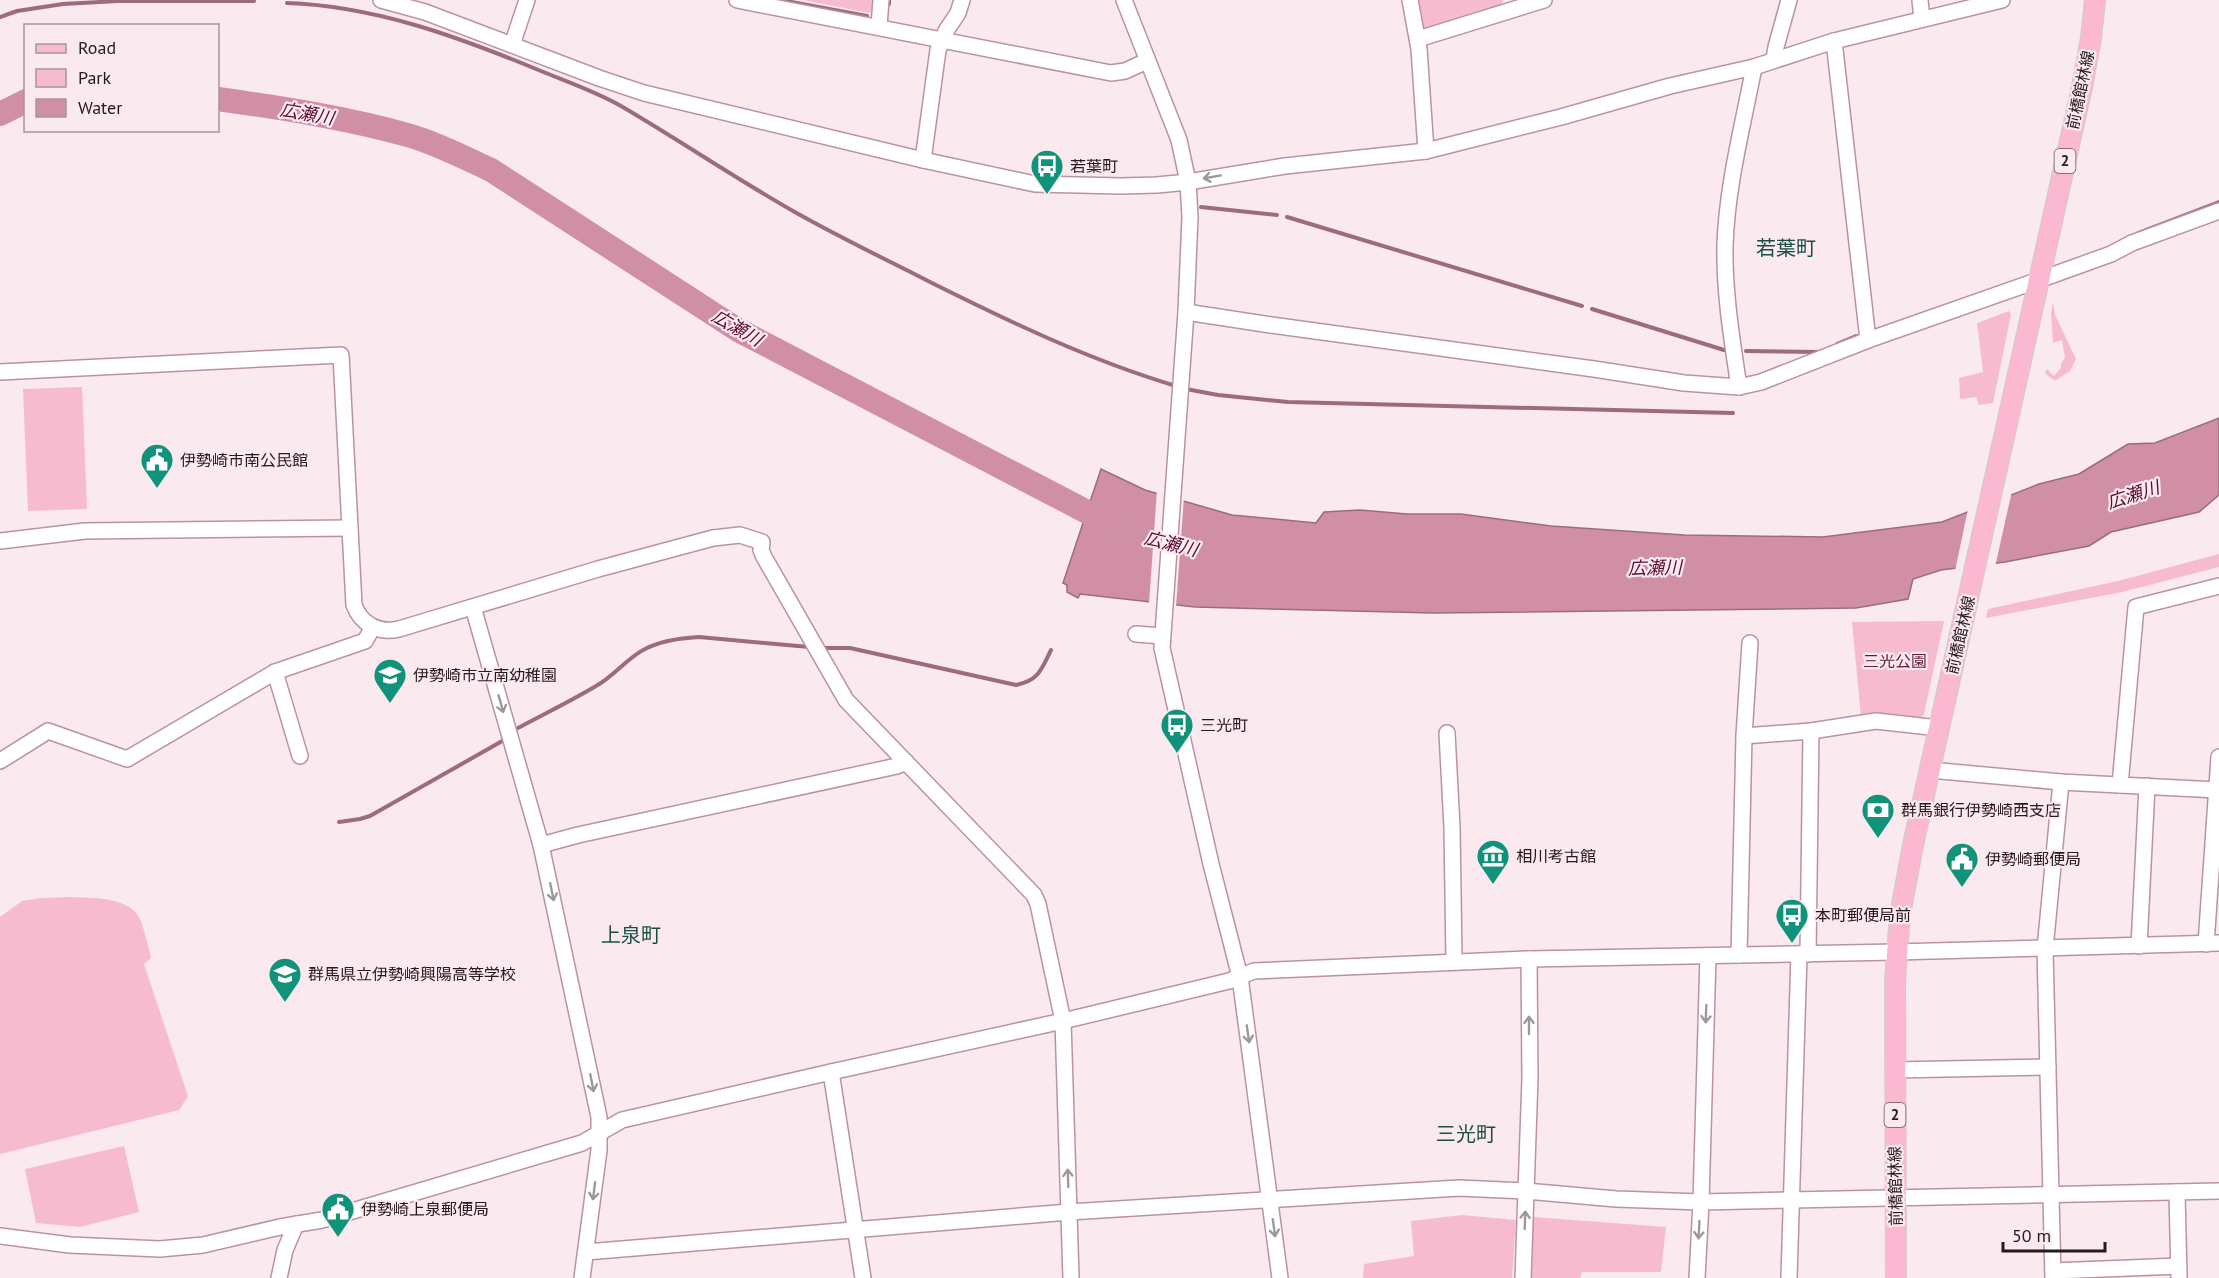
<svg xmlns="http://www.w3.org/2000/svg" width="2219" height="1278" font-family="'PT Sans','Noto Sans JP',sans-serif">
<style>
.green{fill:#f6bbcf}
.water{fill:#d08fa5;stroke:#9d6c7c;stroke-width:1.5}
.pier{fill:#fae9ee}
.lines{fill:none;stroke-linecap:round;stroke-linejoin:round}
.stream{stroke:#9d6c7c;stroke-width:4}
.river{stroke:#d08fa5;stroke-width:24}
.minor-casing{stroke:#b994a0;stroke-width:18}
.major-casing{stroke:#cfccce;stroke-width:22}
.minor{stroke:#fff;stroke-width:15}
.major{stroke:#fab8d1;stroke-width:20}
.oneway{stroke:#9e989a}
.labels{text-anchor:middle;stroke-width:4.5;stroke-linejoin:round;paint-order:stroke}
.shield{fill:#fae9ee;stroke:#66575c;stroke-width:1.5}
.shield-label{font-size:15px;font-weight:bold;fill:#27191e}
.street-label{font-size:16px;fill:#27191e;stroke:#fae9ee}
.poi-label{font-size:16px;fill:#27191e;stroke:#fae9ee;text-anchor:start}
.park-label{font-size:16px;fill:#661a3c;stroke:#fae9ee}
.water-label{font-size:18px;font-style:italic;fill:#580b31;stroke:#fae9ee}
.quarter-label{font-size:20px;fill:#194f43;stroke:#fae9ee}
</style>
<rect width="100%" height="100%" fill="#fae9ee"/>
<g class="green">
<polygon points="804,0 872,0 872,10 869,13"/>
<polygon points="1416,0 1503,0 1503,1 1499,9 1429,32 1423,27"/>
<polygon points="2053,302 2055,315 2076,359 2070,371 2056,380 2052,379 2045,373 2047,369 2054,376 2061,368 2061,364 2065,358 2062,340 2053,343 2051,314"/>
<polygon points="2009,311 2011,314 1993,403 1979,405 1976,397 1960,399 1959,378 1983,372 1977,323"/>
<polygon points="82,387 87,509 28,511 23,389"/>
<polygon points="2219,554 2219,567 2122,592 1986,618 1988,609 2118,581"/>
<polygon points="1944,621 1924,714 1919,719 1861,717 1852,622"/>
<path d="M71 897C92 898 131 896 141 921 145 933 148 946 151 958L144 964 188 1096 179 1110 0 1154V917L22 901 41 898Z"/>
<polygon points="124,1146 139,1212 80,1227 36,1223 25,1169"/>
<polygon points="1462,1215 1516,1220 1512,1278 1363,1278 1364,1264 1414,1256 1411,1221"/>
<polygon points="1533,1217 1666,1227 1661,1272 1582,1272 1580,1278 1529,1278"/>
</g>
<polygon class="water" points="2219,418 2219,495 2199,512 2111,532 2089,546 2005,562 1941,570 1913,579 1908,599 1856,608 1434,613 1195,607 1080,594 1078,598 1067,592 1067,585 1063,583 1101,469 1145,490 1232,515 1316,523 1324,512 1360,510 1407,514 1461,514 1551,526 1684,535 1823,537 1942,522 2039,484 2079,474 2128,444 2155,443"/>
<g class="pier">
<polygon points="1157,490 1184,497 1176,607 1149,604"/>
<polygon points="2012,491 1995,567 1955,571 1968,509"/>
</g>
<g class="lines">
<g class="stream">
<polyline points="781,0 867,16"/>
<polyline points="889,0 889,4"/>
<polyline points="118,1 254,1"/>
<path d="M287 3C374 6 456 36 536 69 565 81 595 91 621 106 679 140 735 178 793 211 837 236 883 258 928 281 1008 321 1089 360 1176 386"/>
<polyline points="0,17 17,11 63,4 118,1"/>
<polyline points="1201,207 1277,215"/>
<polyline points="1287,217 1582,306"/>
<polyline points="2138,233 2219,202"/>
<polyline points="1592,309 1724,350"/>
<polyline points="1837,344 1856,336"/>
<polyline points="1746,351 1820,352"/>
<polyline points="1186,389 1218,395 1288,402 1733,413"/>
<path d="M824 648H850L1016 685C1039 680 1041 670 1051 650"/>
<path d="M518 728C544 714 571 701 596 686 614 676 627 658 645 649 660 641 682 638 699 637L809 647"/>
<polyline points="339,822 360,819 370,816 504,740"/>
</g>
<g class="river">
<path d="M218 99C282 108 348 118 411 136 438 144 465 158 491 170L738 330 1116 527"/>
<polyline points="0,114 26,101"/>
</g>
<defs>
<g id="minor">
<polyline points="381,0 425,12 599,78 644,93 923,160 1035,184 1121,186 1157,185 1188,182 1285,166 1426,151 1561,117 1670,86 1754,67 1834,41 2002,0"/>
<polyline points="737,0 1111,73 1125,71 1147,61"/>
<polyline points="1124,0 1179,140 1188,182 1190,217 1186,312 1162,648 1211,864 1240,977 1280,1278"/>
<polyline points="1410,0 1419,49 1426,151"/>
<polyline points="1920,0 1922,19"/>
<polyline points="879,26 881,0"/>
<polyline points="1418,39 1544,0"/>
<polyline points="1834,41 1868,340"/>
<polyline points="512,45 527,0"/>
<polyline points="1774,60 1776,47 1789,0"/>
<polyline points="923,160 938,50 946,31 958,13 962,0"/>
<polyline points="1186,312 1271,325 1594,369 1684,383 1739,387 1761,382 1868,340 2039,280 2111,254 2132,243 2219,211"/>
<path d="M0 372 341 355 354 605C361 624 379 634 399 629L598 569 713 538 740 535 762 542 761 550 764 557 846 700 1034 895 1038 904 1063 1021 1071 1278"/>
<path d="M1739 387C1732 340 1724 292 1725 245 1727 185 1743 125 1754 67"/>
<polyline points="0,541 85,531 350,528"/>
<polyline points="473,607 541,845 599,1117 599,1150 582,1278"/>
<polyline points="1136,634 1162,636"/>
<polyline points="275,672 300,756"/>
<polyline points="1447,733 1452,827 1454,961"/>
<polyline points="1744,736 1811,731 1876,721 1939,728"/>
<polyline points="0,761 48,731 127,759 275,672 365,641 373,627"/>
<polyline points="1930,770 2061,782 2217,790"/>
<polyline points="2120,785 2136,607 2219,586"/>
<polyline points="541,845 578,835 897,766 906,762"/>
<polyline points="2206,944 2219,757"/>
<polyline points="2139,946 2147,786"/>
<polyline points="1808,954 1811,731"/>
<polyline points="1739,955 1744,736 1750,643"/>
<polyline points="1894,1070 2048,1067"/>
<polyline points="831,1072 863,1278"/>
<polyline points="2177,1192 2179,1278"/>
<polyline points="0,1236 70,1245 160,1249 203,1245 280,1227 322,1220 582,1143 622,1120 831,1072 1063,1021 1229,981 1254,971 1529,959 1896,952 2219,943"/>
<polyline points="586,1252 1069,1212 1459,1188 1526,1191 1616,1199 1701,1202 2219,1191"/>
<polyline points="2053,1271 2179,1266"/>
<polyline points="279,1278 285,1250 296,1224"/>
<polyline points="1523,1278 1530,1078 1529,959"/>
<polyline points="1697,1278 1701,1202 1708,956"/>
<polyline points="1789,1278 1799,954"/>
<polyline points="2053,1278 2045,949 2061,782"/>
</g>
<polyline id="major" points="1896,1278 1895,981 1900,915 1913,845 2082,87 2091,38 2095,0"/>
</defs>
<use href="#minor" class="minor-casing"/>
<use href="#major" class="major-casing"/>
<use href="#minor" class="minor"/>
<use href="#major" class="major"/>
</g>
<defs><path id="oneway-shaft" d="M-6 0H5M1.5-3L5.5 0L1.5 3" fill="none" stroke-width="1.6" stroke-linecap="round" stroke-linejoin="round" transform="scale(1.5)"/></defs>
<g class="oneway">
<use href="#oneway-shaft" transform="translate(1212 177) rotate(170)"/>
<use href="#oneway-shaft" transform="translate(501 704) rotate(74)"/>
<use href="#oneway-shaft" transform="translate(552 892) rotate(78)"/>
<use href="#oneway-shaft" transform="translate(1706 1014) rotate(92)"/>
<use href="#oneway-shaft" transform="translate(1529 1025) rotate(-90)"/>
<use href="#oneway-shaft" transform="translate(1248 1034) rotate(82)"/>
<use href="#oneway-shaft" transform="translate(592 1083) rotate(79)"/>
<use href="#oneway-shaft" transform="translate(1068 1178) rotate(-92)"/>
<use href="#oneway-shaft" transform="translate(594 1191) rotate(97)"/>
<use href="#oneway-shaft" transform="translate(1525 1220) rotate(-88)"/>
<use href="#oneway-shaft" transform="translate(1274 1228) rotate(82)"/>
<use href="#oneway-shaft" transform="translate(1699 1230) rotate(93)"/>
</g>
<defs>
<symbol id="bus-pin" viewBox="-11 -11 22 30"><path d="M0 17L-7.5 6A9.5 9.5 0 1 1 7.5 6Z" fill="#11927b" stroke="#fae9ee"/><path d="M-5-6H5V4H4V6H2V4H-2V6H-4V4H-5ZM-3.5-4V0h7V-4ZM-3.5 1.2v1.5H-2V1.2ZM2 1.2v1.5H3.5V1.2Z" fill="#fff"/></symbol>
<symbol id="civic-pin" viewBox="-11 -11 22 30"><path d="M0 17L-7.5 6A9.5 9.5 0 1 1 7.5 6Z" fill="#11927b" stroke="#fae9ee"/><path d="M-.6-6.5H3V-4.5H.6V-3L4-1V1h2V6H-6V1h2V-1L-.6-3ZM-1.2 2.5V6h2.4V2.5Z" fill="#fff"/></symbol>
<symbol id="school-pin" viewBox="-11 -11 22 30"><path d="M0 17L-7.5 6A9.5 9.5 0 1 1 7.5 6Z" fill="#11927b" stroke="#fae9ee"/><path d="M0-5L7-2L0 1L-7-2ZM-4 1L0 2.5L4 1V4Q0 6-4 4Z" fill="#fff"/></symbol>
<symbol id="bank-pin" viewBox="-11 -11 22 30"><path d="M0 17L-7.5 6A9.5 9.5 0 1 1 7.5 6Z" fill="#11927b" stroke="#fae9ee"/><path d="M-6-4H6V4H-6ZM0-2.3a2.3 2.3 0 1 0 0 4.6a2.3 2.3 0 1 0 0-4.6Z" fill="#fff"/></symbol>
<symbol id="museum-pin" viewBox="-11 -11 22 30"><path d="M0 17L-7.5 6A9.5 9.5 0 1 1 7.5 6Z" fill="#11927b" stroke="#fae9ee"/><path d="M0-6L6-3V-2H-6V-3ZM-5-1h2V3h-2ZM-1-1h2V3h-2ZM3-1h2V3H3ZM-6 4H6V6H-6Z" fill="#fff"/></symbol>
</defs>
<g fill-rule="evenodd">
<use href="#bus-pin" x="1028" y="147" width="38" height="52"/>
<use href="#civic-pin" x="138" y="441" width="38" height="52"/>
<use href="#school-pin" x="371" y="656" width="38" height="52"/>
<use href="#bus-pin" x="1158" y="706" width="38" height="52"/>
<use href="#bank-pin" x="1859" y="791" width="38" height="52"/>
<use href="#museum-pin" x="1474" y="837" width="38" height="52"/>
<use href="#civic-pin" x="1943" y="840" width="38" height="52"/>
<use href="#bus-pin" x="1773" y="896" width="38" height="52"/>
<use href="#school-pin" x="266" y="955" width="38" height="52"/>
<use href="#civic-pin" x="319" y="1190" width="38" height="52"/>
</g>
<g class="labels">
<g class="shield">
<rect x="2054.5" y="149" width="21" height="24" rx="4.5"/>
<rect x="1884.5" y="1103" width="21" height="24" rx="4.5"/>
</g>
<g class="shield-label">
<text x="2065" y="166">2</text>
<text x="1895" y="1120">2</text>
</g>
<g class="street-label">
<text transform="translate(2080 90) rotate(-78)" y="6">前橋館林線</text>
<text transform="translate(1960 635) rotate(-77)" y="6">前橋館林線</text>
<text transform="translate(1895 1186) rotate(-91)" y="6">前橋館林線</text>
</g>
<g class="poi-label">
<text x="1070" y="172">若葉町</text>
<text x="180" y="466">伊勢崎市南公民館</text>
<text x="413" y="681">伊勢崎市立南幼稚園</text>
<text x="1200" y="731">三光町</text>
<text x="1901" y="816">群馬銀行伊勢崎西支店</text>
<text x="1516" y="862">相川考古館</text>
<text x="1985" y="865">伊勢崎郵便局</text>
<text x="1815" y="921">本町郵便局前</text>
<text x="308" y="980">群馬県立伊勢崎興陽高等学校</text>
<text x="361" y="1215">伊勢崎上泉郵便局</text>
</g>
<g class="park-label">
<text x="1895" y="667">三光公園</text>
</g>
<g class="water-label">
<text transform="translate(307 114) rotate(10)" y="6">広瀬川</text>
<text transform="translate(737 328) rotate(30)" y="6">広瀬川</text>
<text transform="translate(2133 495) rotate(-18)" y="6">広瀬川</text>
<text transform="translate(1171 544) rotate(14)" y="6">広瀬川</text>
<text transform="translate(1655 568) rotate(-1)" y="6">広瀬川</text>
</g>
<g class="quarter-label">
<text x="1786" y="255">若葉町</text>
<text x="631" y="942">上泉町</text>
<text x="1466" y="1141">三光町</text>
</g>
</g>
<rect x="24" y="24" width="195" height="108" fill="#fae9ee" stroke="#a6969b" stroke-width="1.5"/>
<rect x="36" y="44" width="30" height="9" fill="#fab8d1" stroke="#a6969b" stroke-width="1.5"/>
<text x="78" y="54" font-size="18" fill="#27191e">Road</text>
<rect x="36" y="69" width="30" height="18" fill="#f6bbcf" stroke="#a6969b" stroke-width="1.5"/>
<text x="78" y="84" font-size="18" fill="#27191e">Park</text>
<rect x="36" y="99" width="30" height="18" fill="#d08fa5" stroke="#a6969b" stroke-width="1.5"/>
<text x="78" y="114" font-size="18" fill="#27191e">Water</text>
<path d="M2003 1242v9h102v-9" fill="none" stroke="#27191e" stroke-width="3"/>
<text x="2012" y="1242" font-size="18" fill="#27191e" stroke="#fae9ee" stroke-width="4.5" paint-order="stroke">50 m</text>
</svg>
